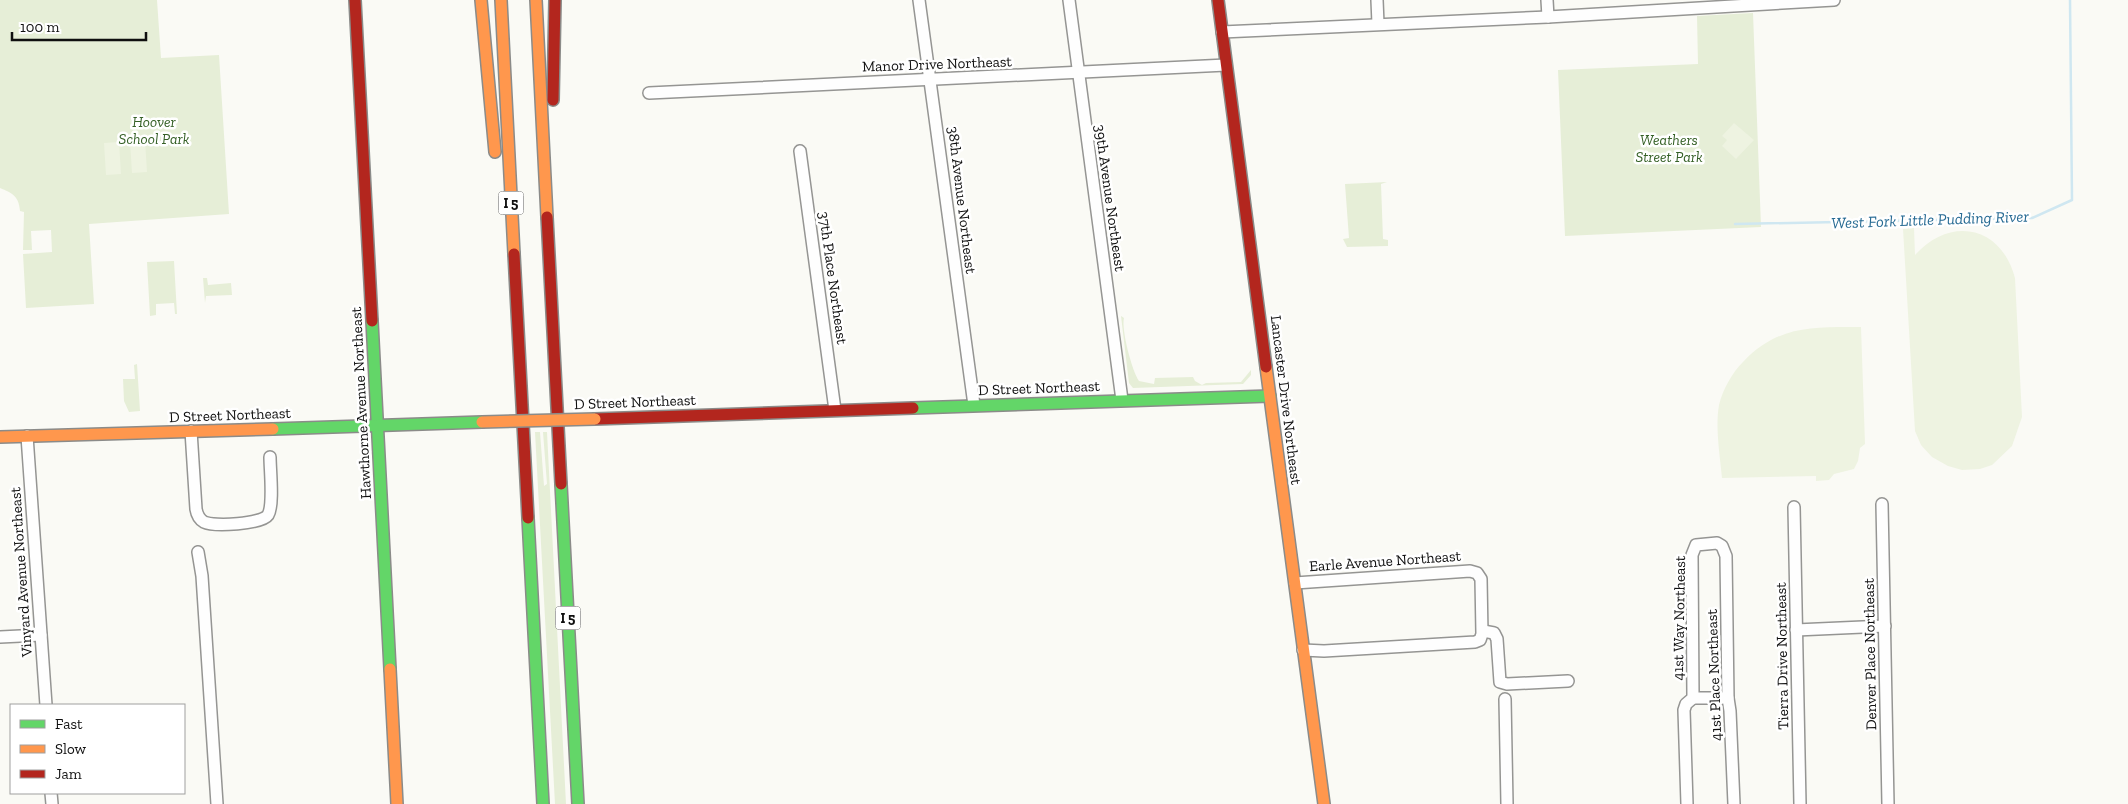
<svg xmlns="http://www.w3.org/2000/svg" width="2128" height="804" font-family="'Zilla Slab',serif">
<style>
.green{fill:#e6eed7}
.pitch{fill:#eef3e1}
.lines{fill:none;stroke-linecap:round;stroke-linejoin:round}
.stream{stroke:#cfe7f1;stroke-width:2.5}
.street-casing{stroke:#959593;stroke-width:14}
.fast-casing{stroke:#8b8b89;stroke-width:14}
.slow-casing{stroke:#8b8b89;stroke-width:14}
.jam-casing{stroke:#8b8b89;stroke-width:14}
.street{stroke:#fefefe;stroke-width:11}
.fast{stroke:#63d668;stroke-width:11}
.slow{stroke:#ff974d;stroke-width:11}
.jam{stroke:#b3261e;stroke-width:11}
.slow-bridge-casing{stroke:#8b8b89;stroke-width:14;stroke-linecap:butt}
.slow-bridge{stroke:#ff974d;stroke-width:11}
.labels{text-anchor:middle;stroke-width:5;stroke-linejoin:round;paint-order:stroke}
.shield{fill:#fff;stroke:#575757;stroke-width:1}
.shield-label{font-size:14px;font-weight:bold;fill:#0f0f0f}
.street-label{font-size:15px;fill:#0f0f0f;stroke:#fff}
.park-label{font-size:15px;font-style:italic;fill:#356026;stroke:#fff}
.water-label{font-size:16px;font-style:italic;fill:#266a93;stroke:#fff}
</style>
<rect width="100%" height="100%" fill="#fafaf5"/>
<g class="green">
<path d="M0 0H157L161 58 219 55 229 214 89 224 94 304 26 308 23 254 52 252 51 230 31 231 32 250H23L24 212 20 211C19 196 12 193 0 188Z"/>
<polygon points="1753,13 1761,227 1565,236 1558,70 1698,64 1697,16"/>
<polygon points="1387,182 1381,184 1383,239 1388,240 1388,246 1347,247 1343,239 1349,238 1345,184"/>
<polygon points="174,261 177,314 175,314 174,303 156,304 156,315 150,316 147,262"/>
<polygon points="203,278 207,278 208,285 231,283 232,295 206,296 205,303"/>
<path d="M1121 316 1124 318C1121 329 1132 371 1139 381L1154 384 1155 378 1193 377 1195 381 1202 385 1206 383 1241 382 1251 370V375L1243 384 1133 388 1129 383Z"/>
<polygon points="137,364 140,411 129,412 124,401 123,379 135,379 134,365"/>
<polygon points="535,432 540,432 544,486 547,484 543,432 547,432 566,804 555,804"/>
</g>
<g class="pitch">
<polygon points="1734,123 1754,140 1736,159 1722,146 1727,140 1722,136"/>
<polygon points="145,140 147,172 132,173 130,141"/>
<polygon points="119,142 121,174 106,175 104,143"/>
<path d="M1914 228 1915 255C1950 216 2001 225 2015 278L2022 417 2012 446 1992 465 1980 469 1962 470 1948 466 1932 457 1921 445 1915 431 1903 229Z"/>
<path d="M1861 327 1865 444 1860 448 1858 461 1854 469 1834 474 1829 480 1816 481V476L1722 478C1720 455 1715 428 1719 405 1723 389 1732 373 1743 362 1778 325 1813 327 1861 327Z"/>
</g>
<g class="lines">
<polyline class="stream" points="1735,224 2032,218 2072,200 2070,0"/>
<defs>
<g id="street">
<polyline points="919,0 974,405"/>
<polyline points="1069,0 1122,400"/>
<polyline points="1377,0 1378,24"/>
<polyline points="1547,0 1548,17"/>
<polyline points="1222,32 1548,17 1834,0"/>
<polyline points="649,93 1226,65"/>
<polyline points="800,151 835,410"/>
<path d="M191 431 196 509C197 515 199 519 204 522 214 527 262 524 268 515 274 505 270 470 270 457"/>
<polyline points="27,436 46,705"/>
<polyline points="1882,504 1888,804"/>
<polyline points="1794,507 1800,804"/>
<polyline points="198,552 202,576 217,804"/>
<polyline points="1295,583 1470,571 1477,573 1481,579 1482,634 1480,640 1475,642 1324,651 1303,650"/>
<polyline points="1796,630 1885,626"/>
<polyline points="1483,631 1494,633 1497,639 1500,682 1507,684 1568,681"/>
<polyline points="0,637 41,635"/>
<polyline points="1693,698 1728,698"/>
<polyline points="1505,699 1507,804"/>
<polyline points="51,793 52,804"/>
<polyline points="1687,804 1684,710 1686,704 1693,698 1692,555 1696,545 1717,543 1722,546 1726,556 1728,698 1730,711 1734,804"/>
</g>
<g id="fast">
<polyline points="372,321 390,669"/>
<polyline points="913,408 1270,396"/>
<polyline points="273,429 482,422"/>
<polyline points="561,484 578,804"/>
<polyline points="528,518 543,804"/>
</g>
<g id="slow">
<polyline points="481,0 495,152"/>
<polyline points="501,0 514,254"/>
<polyline points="536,0 547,217"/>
<polyline points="1266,367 1324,804"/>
<polyline points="0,437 273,429"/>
<polyline points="390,669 397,804"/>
</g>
<g id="jam">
<polyline points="355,0 372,321"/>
<polyline points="1218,0 1266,367"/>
<polyline points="553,100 555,0"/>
<polyline points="547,217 561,484"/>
<polyline points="514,254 528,518"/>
<polyline points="595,419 913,408"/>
</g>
</defs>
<use href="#street" class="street-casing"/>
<use href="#fast" class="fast-casing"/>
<use href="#slow" class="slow-casing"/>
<use href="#jam" class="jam-casing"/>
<use href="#street" class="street"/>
<use href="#fast" class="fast"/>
<use href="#slow" class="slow"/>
<use href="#jam" class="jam"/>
<defs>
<polyline id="slow-bridge" points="482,422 595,419"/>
</defs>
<use href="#slow-bridge" class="slow-bridge-casing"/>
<use href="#slow-bridge" class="slow-bridge"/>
</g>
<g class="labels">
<g class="shield">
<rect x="498.5" y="191.5" width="25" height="23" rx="4"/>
<rect x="555.5" y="606.5" width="25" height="23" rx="4"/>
</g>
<g class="shield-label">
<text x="511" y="208">I 5</text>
<text x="568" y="623">I 5</text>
</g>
<g class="street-label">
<text transform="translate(937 64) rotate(-2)" y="5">Manor Drive Northeast</text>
<text transform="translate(1110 198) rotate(82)" y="5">39th Avenue Northeast</text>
<text transform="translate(962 200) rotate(83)" y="5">38th Avenue Northeast</text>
<text transform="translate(833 278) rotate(82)" y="5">37th Place Northeast</text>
<text transform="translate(1039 388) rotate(-2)" y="5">D Street Northeast</text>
<text transform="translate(1286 400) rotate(83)" y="5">Lancaster Drive Northeast</text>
<text transform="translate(635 402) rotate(-2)" y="5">D Street Northeast</text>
<text transform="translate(361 403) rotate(-93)" y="5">Hawthorne Avenue Northeast</text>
<text transform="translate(230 415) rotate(-2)" y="5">D Street Northeast</text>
<text transform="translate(1385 561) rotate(-4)" y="5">Earle Avenue Northeast</text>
<text transform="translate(21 572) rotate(-94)" y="5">Vinyard Avenue Northeast</text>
<text transform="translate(1679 618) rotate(-89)" y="5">41st Way Northeast</text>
<text transform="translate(1870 654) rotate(-91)" y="5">Denver Place Northeast</text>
<text transform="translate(1782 656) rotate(-91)" y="5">Tierra Drive Northeast</text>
<text transform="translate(1714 675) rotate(-92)" y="5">41st Place Northeast</text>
</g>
<g class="park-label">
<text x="154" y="127">Hoover<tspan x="154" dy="17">School Park</tspan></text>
<text x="1669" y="145">Weathers<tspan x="1669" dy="17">Street Park</tspan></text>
</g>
<g class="water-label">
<text transform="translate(1930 219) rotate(-2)" y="6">West Fork Little Pudding River</text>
</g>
</g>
<rect x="10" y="704" width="175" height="90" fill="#ffffff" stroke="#9f9f9f"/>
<rect x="20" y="720" width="25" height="8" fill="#63d668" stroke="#9f9f9f"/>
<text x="55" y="729" font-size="15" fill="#0f0f0f">Fast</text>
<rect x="20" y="745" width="25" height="8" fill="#ff974d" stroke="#9f9f9f"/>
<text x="55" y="754" font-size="15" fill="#0f0f0f">Slow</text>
<rect x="20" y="770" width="25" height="8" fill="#b3261e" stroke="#9f9f9f"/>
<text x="55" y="779" font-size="15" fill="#0f0f0f">Jam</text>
<path d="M12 32v8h134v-8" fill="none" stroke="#0f0f0f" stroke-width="2.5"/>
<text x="20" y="32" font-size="15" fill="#0f0f0f" stroke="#ffffff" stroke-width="4" paint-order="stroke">100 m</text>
</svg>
